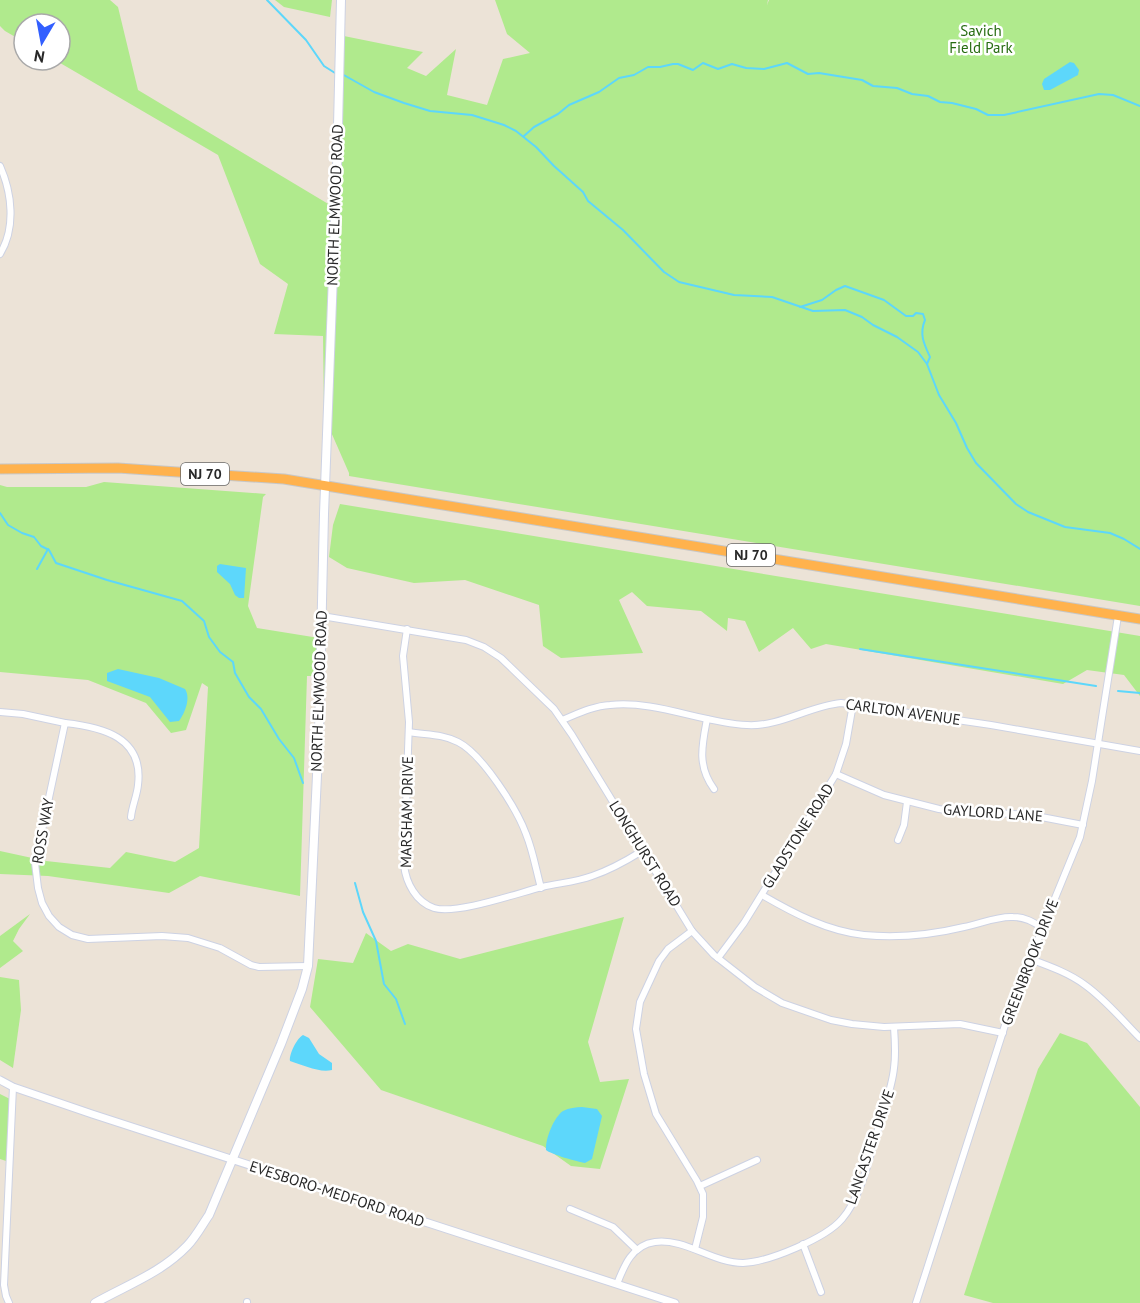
<svg xmlns="http://www.w3.org/2000/svg" width="1140" height="1303" font-family="'PT Sans',sans-serif">
<style>
.green{fill:#b0ea8d}
.water{fill:#5dd7fb}
.lines{fill:none;stroke-linecap:round;stroke-linejoin:round}
.stream{stroke:#5dd7fb;stroke-width:2}
.minor-casing{stroke:#cdd2e3;stroke-width:8}
.tertiary-casing{stroke:#cdd2e3;stroke-width:9}
.secondary-casing{stroke:#cdd2e3;stroke-width:10}
.trunk-casing{stroke:#c7c7c7;stroke-width:11}
.minor{stroke:#fff;stroke-width:6}
.tertiary{stroke:#fff;stroke-width:7}
.secondary{stroke:#fff;stroke-width:8}
.trunk{stroke:#ffb24d;stroke-width:9}
.labels{text-anchor:middle;stroke-width:5;stroke-linejoin:round;paint-order:stroke}
.shield{fill:#fff;stroke:#686868;stroke-width:1.5}
.shield-label{font-size:14px;font-weight:bold;fill:#282828}
.park-label{font-size:15px;fill:#276c11;stroke:#fff}
.street-label{font-size:15px;fill:#282828;stroke:#fff}
</style>
<rect width="100%" height="100%" fill="#ece3d7"/>
<g class="green">
<polygon points="0,0 110,0 118,7 138,90 335,208 339,35 423,52 407,68 426,76 456,49 447,95 487,105 503,59 530,53 507,34 495,0 768,0 767,5 769,0 1140,0 1140,606 349,476 349,473 324,416 323,336 274,334 288,284 260,264 218,155 55,60 60,60 60,24 24,24 24,42 5,31 0,26"/>
<polygon points="275,0 332,0 330,17 284,7"/>
<polygon points="104,482 266,494 263,497 248,606 257,628 319,638 318,676 307,676 300,896 200,876 169,893 48,876 0,874 0,851 46,861 110,868 126,852 175,862 199,848 208,687 202,683 186,730 171,733 146,703 88,680 0,672 0,485 7,487 86,487"/>
<polygon points="340,504 1140,636 1140,696 1124,675 1087,670 1063,684 826,644 811,649 793,628 759,652 745,621 728,618 727,631 701,611 647,606 632,592 619,600 643,653 561,658 543,646 539,605 465,580 414,583 347,568 329,557 333,525"/>
<polygon points="30,914 19,929 13,941 23,951 0,968 0,936"/>
<polygon points="624,917 588,1042 600,1082 629,1079 600,1169 571,1166 543,1146 381,1090 310,1007 318,959 353,963 366,933 391,951 408,944 460,959"/>
<polygon points="0,977 19,980 21,1010 13,1068 0,1060"/>
<polygon points="1060,1033 1087,1043 1140,1107 1140,1303 993,1303 964,1295 1038,1069"/>
<polygon points="0,1094 10,1099 6,1161 0,1159"/>
</g>
<g class="water">
<polygon points="1070,62 1074,63 1079,70 1078,75 1050,90 1044,90 1042,84 1044,79"/>
<polygon points="220,564 246,568 244,598 239,598 235,595 230,584 217,572 217,566"/>
<path d="M118 669 159 678 185 689C191 698 185 713 179 721L170 722 150 697 107 681V673Z"/>
<path d="M303 1035 309 1038 319 1054 332 1063V1070C319 1073 303 1065 290 1061 289 1054 297 1038 303 1035Z"/>
<path d="M582 1107 597 1109 602 1116 592 1159 585 1163C578 1162 550 1154 546 1150 545 1139 554 1117 563 1111 569 1108 576 1107 582 1107Z"/>
</g>
<g class="lines">
<g class="stream">
<polyline points="267,0 306,40 324,66 335,73"/>
<polyline points="342,74 374,92 404,103 430,111 472,115 504,125 516,131 536,147 554,166 583,192 588,201 623,230 664,272 679,282 734,295 772,297 813,311 845,310 862,317 873,325 897,337 918,352 927,364 939,395 956,423 967,448 976,463 1016,504 1028,512 1065,527 1110,533 1124,539 1140,549"/>
<polyline points="524,136 534,127 558,114 569,105 599,92 619,78 634,75 648,67 660,67 673,64 678,64 693,70 703,63 718,69 732,64 746,68 764,69 787,63 808,74 819,73 862,80 873,86 897,88 912,94 928,96 940,102 952,103 976,109 988,115 1004,115 1099,94 1113,95 1140,106"/>
<path d="M800 307 822 300 836 290 845 286 884 300 906 316H913L916 313 923 314 925 320C919 334 924 344 930 357L927 364"/>
<polyline points="0,513 8,525 22,533 34,537 41,546 49,550 56,563 107,580 182,601 204,621 209,637 220,652 233,662 235,673 249,697 261,709 279,739 294,758 303,783"/>
<polyline points="37,569 48,549"/>
<polyline points="860,649 1096,686"/>
<polyline points="1118,691 1140,693"/>
<polyline points="355,883 363,912 376,941 384,984 396,999 405,1024"/>
</g>
<defs>
<g id="minor">
<path d="M0 166C12 193 16 228 0 254"/>
<polyline points="322,616 466,640 484,647 501,658 554,709 572,735 692,931 714,955 755,987 782,1003 831,1020 852,1024 884,1027 960,1024 1003,1033"/>
<path d="M407 629 403 656 409 722 404 865C406 883 416 902 434 908 456 915 518 893 542 887 559 883 576 882 592 876 610 870 626 861 642 851"/>
<polyline points="0,712 23,714 65,723"/>
<path d="M707 719C702 745 697 766 714 789"/>
<path d="M562 720C577 714 593 706 610 705 656 700 702 723 747 725 780 727 809 706 841 703L991 725 1140 751"/>
<path d="M409 732C425 735 443 734 458 742 482 754 517 809 526 834 533 851 536 870 541 888"/>
<polyline points="836,774 884,795 939,809 953,811 1031,815 1083,825"/>
<path d="M131 817C132 806 137 796 138 785 144 737 102 727 65 723L35 863 38 888 42 903 49 916 59 927 72 935 88 939 162 936 188 938 220 948 251 965 259 967 308 966"/>
<polyline points="898,840 904,825 907,802"/>
<path d="M762 895C793 913 827 931 864 935 897 938 931 935 964 927 980 924 997 916 1013 917 1025 917 1033 922 1043 928"/>
<polyline points="692,931 668,949 659,961 640,1002 636,1029 644,1074 656,1114 697,1181 703,1194 703,1217 695,1249"/>
<polyline points="718,958 744,923 836,774 846,744 853,704"/>
<path d="M1030 959C1049 966 1069 973 1085 985 1106 1000 1122 1020 1140 1038"/>
<polyline points="700,1186 757,1160"/>
<polyline points="570,1209 613,1227 637,1250"/>
<polyline points="803,1244 821,1292"/>
<path d="M617 1284C624 1266 632 1245 655 1242 685 1238 713 1263 743 1263 769 1262 826 1238 842 1219 862 1196 870 1154 879 1126 884 1107 892 1088 894 1068 896 1054 895 1041 894 1027"/>
<polyline points="247,1302 247,1303"/>
<polyline points="9,1303 6,1296 4,1285 13,1087"/>
<polyline points="916,1303 1006,1022 1024,974 1080,837 1092,781 1118,616"/>
</g>
<polyline id="tertiary" points="0,1080 13,1087 92,1114 675,1303"/>
<path id="secondary" d="M95 1303C127 1285 161 1273 187 1246 196 1237 202 1225 209 1215L281 1044 302 989 308 966 319 733 324 514 337 168 341 0"/>
<polyline id="trunk" points="0,469 118,468 284,479 1140,619"/>
</defs>
<use href="#minor" class="minor-casing"/>
<use href="#tertiary" class="tertiary-casing"/>
<use href="#secondary" class="secondary-casing"/>
<use href="#trunk" class="trunk-casing"/>
<use href="#minor" class="minor"/>
<use href="#tertiary" class="tertiary"/>
<use href="#secondary" class="secondary"/>
<use href="#trunk" class="trunk"/>
</g>
<g class="labels">
<g class="shield">
<rect x="181" y="463" width="48" height="22" rx="4.5"/>
<rect x="727" y="544" width="48" height="22" rx="4.5"/>
</g>
<g class="shield-label">
<text x="205" y="479">NJ 70</text>
<text x="751" y="560">NJ 70</text>
</g>
<g class="park-label">
<text x="981" y="36">Savich<tspan x="981" dy="17">Field Park</tspan></text>
</g>
<g class="street-label">
<text transform="translate(335 205) rotate(-88)" y="5">NORTH ELMWOOD ROAD</text>
<text transform="translate(319 691) rotate(-88)" y="5">NORTH ELMWOOD ROAD</text>
<text transform="translate(903 712) rotate(8)" y="5">CARLTON AVENUE</text>
<text transform="translate(407 812) rotate(-89)" y="5">MARSHAM DRIVE</text>
<text transform="translate(993 813) rotate(4)" y="5">GAYLORD LANE</text>
<text transform="translate(43 831) rotate(-80)" y="5">ROSS WAY</text>
<text transform="translate(798 836) rotate(-58)" y="5">GLADSTONE ROAD</text>
<text transform="translate(645 854) rotate(58)" y="5">LONGHURST ROAD</text>
<text transform="translate(1030 962) rotate(-69)" y="5">GREENBROOK DRIVE</text>
<text transform="translate(870 1147) rotate(-71)" y="5">LANCASTER DRIVE</text>
<text transform="translate(337 1194) rotate(18)" y="5">EVESBORO-MEDFORD ROAD</text>
</g>
</g>
<g transform="translate(42 42) rotate(190)"><circle r="28" fill="#ffffff" stroke="#a9a9a9" stroke-width="1.5"/>
<path d="M0-4.5L10 22L0 15L-10 22Z" fill="#325fff"/>
<text y="-9" font-size="16" font-weight="bold" text-anchor="middle" fill="#282828">N</text>
</g>
</svg>
